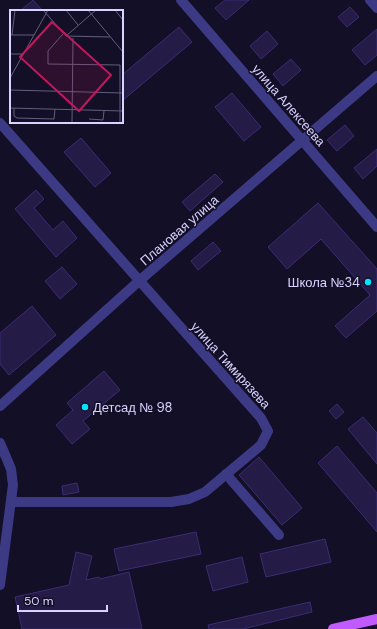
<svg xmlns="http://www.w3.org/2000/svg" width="377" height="629" font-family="'DM Sans',sans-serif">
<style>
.building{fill:#241b47;stroke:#3b2d73}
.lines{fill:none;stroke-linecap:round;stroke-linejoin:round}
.minor{stroke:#3d3a85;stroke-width:10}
.major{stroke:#c25bff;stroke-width:10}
.poi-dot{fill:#00e5ff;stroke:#130f26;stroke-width:1.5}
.labels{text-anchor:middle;stroke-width:3;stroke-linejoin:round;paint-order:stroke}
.street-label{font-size:13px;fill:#d9d4ff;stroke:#130f26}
.poi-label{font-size:13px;fill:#d9d4ff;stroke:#130f26;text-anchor:end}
.inset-road{fill:none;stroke:#625e7d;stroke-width:1}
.view{fill:#c2185b;fill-opacity:0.15;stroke:#c2185b;stroke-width:2}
.inset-edge{fill:none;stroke:#d9d4ff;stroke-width:2}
</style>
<rect width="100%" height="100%" fill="#130f26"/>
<g class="building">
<polygon points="33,0 43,11 20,11"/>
<polygon points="225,0 249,0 226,20 215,8"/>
<polygon points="350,7 359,17 347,27 338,17"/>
<polygon points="179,27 192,42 122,101 122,75"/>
<polygon points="377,29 377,55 365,65 352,50"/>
<polygon points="267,31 278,44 261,59 250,46"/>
<polygon points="291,59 301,70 283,86 273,74"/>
<polygon points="232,93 261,127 244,141 215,107"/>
<polygon points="345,125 354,136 337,151 327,140"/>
<polygon points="81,138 111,173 95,187 64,152"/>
<polygon points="377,149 377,166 363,179 354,168"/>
<polygon points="215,174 223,182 190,211 182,202"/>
<polygon points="36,190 44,199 34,208 53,230 63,221 77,238 56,257 15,209"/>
<polygon points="318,203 377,269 377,311 346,338 335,326 370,295 321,239 287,269 268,247"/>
<polygon points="213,242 221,251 198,270 191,261"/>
<polygon points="62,267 77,284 60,299 45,281"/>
<polygon points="32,306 56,335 9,375 0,364 0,333"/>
<polygon points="104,371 120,390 83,421 90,429 72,444 56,425 73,410 67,403"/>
<polygon points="337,404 344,412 336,419 329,411"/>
<polygon points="363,417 377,433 377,464 348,429"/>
<polygon points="337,446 377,493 377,532 318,463"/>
<polygon points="259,457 302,508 282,525 239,475"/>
<polygon points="77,483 79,492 63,495 62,486"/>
<polygon points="196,532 201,554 119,571 114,549"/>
<polygon points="325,539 331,562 266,577 260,554"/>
<polygon points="76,552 92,556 86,580 99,577 100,579 129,572 142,629 22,629 15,597 69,585"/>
<polygon points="242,557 248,582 213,591 206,566"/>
<polygon points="310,602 312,612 243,629 209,629 208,625"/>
</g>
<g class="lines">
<g class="minor">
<polyline points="181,0 377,227"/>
<polyline points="370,0 377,8"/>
<polyline points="0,123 261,418 268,431 261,445 205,492 189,499 171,502 11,502"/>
<polyline points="0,406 139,281 377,76"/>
<polyline points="0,443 11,469 13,485 0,585"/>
<polyline points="226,474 279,535"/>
</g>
<polyline class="major" points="333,629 377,619"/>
</g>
<g class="poi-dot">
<circle cx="368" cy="282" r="4"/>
<circle cx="85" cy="407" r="4"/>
</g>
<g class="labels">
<g class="street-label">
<text transform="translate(289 105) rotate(49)" y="5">улица Алексеева</text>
<text transform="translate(179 230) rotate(-41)" y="5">Плановая улица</text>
<text transform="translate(231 365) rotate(48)" y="5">улица Тимирязева</text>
</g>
<g class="poi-label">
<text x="360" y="287">Школа №34</text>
<text x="93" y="412" text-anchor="start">Детсад № 98</text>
</g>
</g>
<g transform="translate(10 10)">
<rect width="113" height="113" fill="#130f26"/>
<path class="inset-road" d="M33 0 56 26 100 27M56 0 68 15M78 0 113 42M105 0 113 10M53 24 38 41V54L110 55M0 25H24M2 25 5 0M56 26 86 0M0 44H13M0 68 38 0M0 80 113 83M0 98 113 101M4 98V106L7 108 44 109 45 99M79 109 93 110 94 101M62 113 63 28M110 113V55"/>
<path class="view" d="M42 12 101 65 69 101 10 47Z"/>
<rect width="113" height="113" class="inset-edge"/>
</g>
<path d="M18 605v6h89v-6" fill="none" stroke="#d9d4ff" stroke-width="2"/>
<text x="24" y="605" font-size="12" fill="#d9d4ff" stroke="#130f26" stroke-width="3" paint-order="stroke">50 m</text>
</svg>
